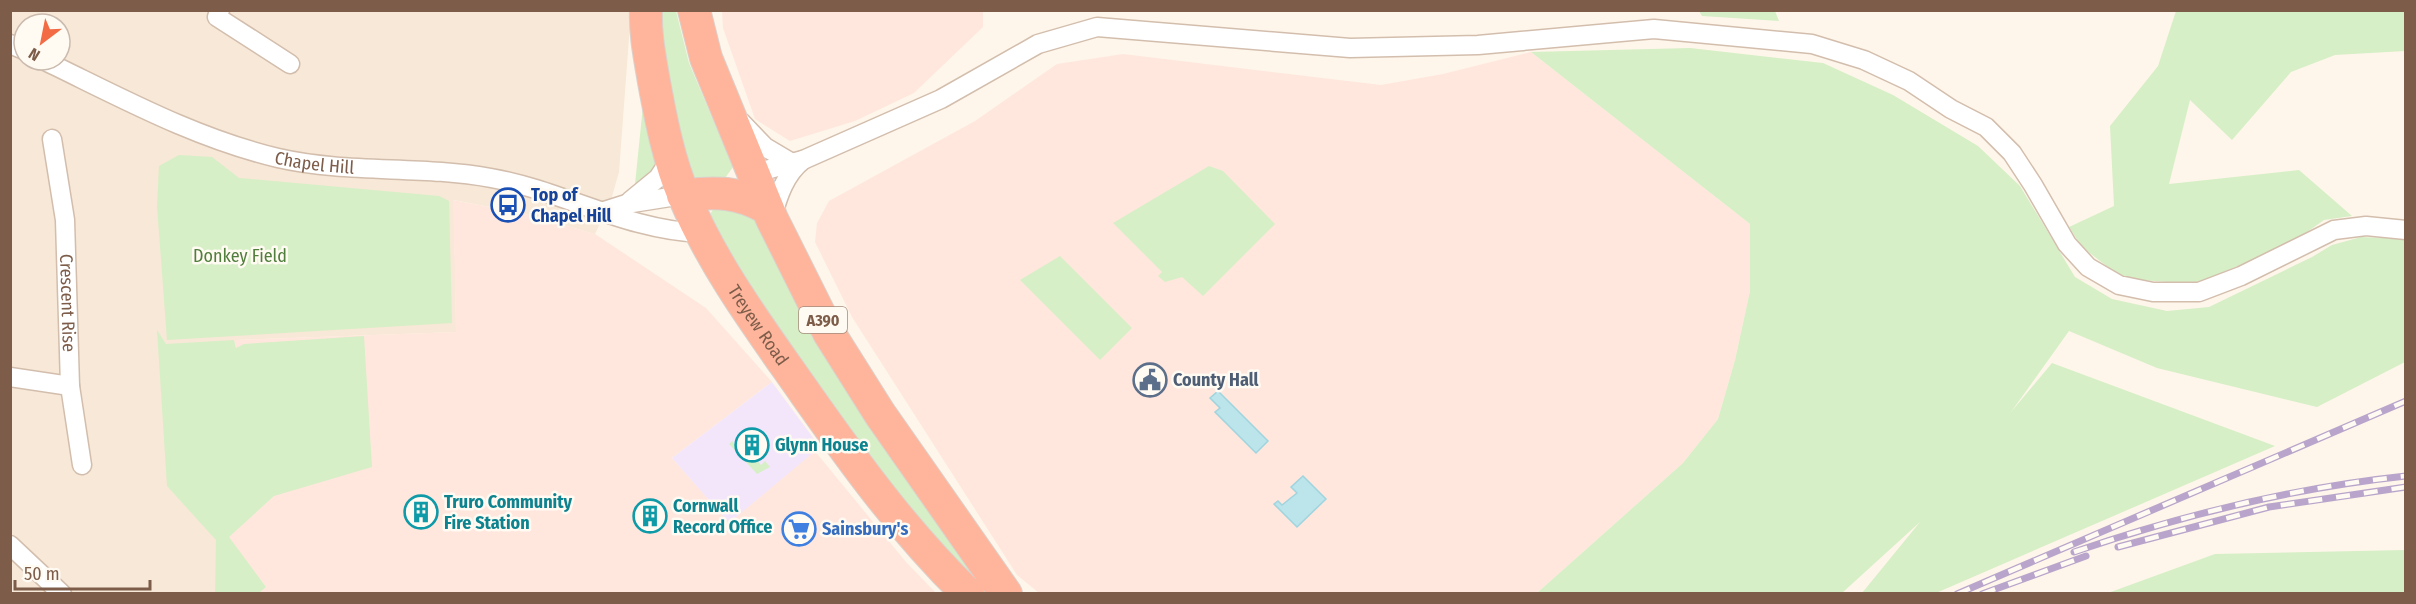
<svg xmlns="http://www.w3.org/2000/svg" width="2416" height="604" font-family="'Fira Sans Condensed',sans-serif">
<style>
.residential{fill:#f7e8d7;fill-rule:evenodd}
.commercial{fill:#ffe7dd}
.education{fill:#f3e6fb}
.green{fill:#d6efc6}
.water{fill:#bbe4eb;stroke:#a0d4de;stroke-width:1.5}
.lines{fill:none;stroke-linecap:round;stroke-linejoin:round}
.street-casing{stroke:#d3bead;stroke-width:21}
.highway-casing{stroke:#dbd1cc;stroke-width:34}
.street{stroke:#fff;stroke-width:18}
.highway{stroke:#feb59c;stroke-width:32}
.rail-casing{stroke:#b9a5cb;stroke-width:7}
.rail{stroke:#fffaf2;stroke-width:4.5;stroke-dasharray:14;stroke-linecap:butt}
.labels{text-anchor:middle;stroke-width:5;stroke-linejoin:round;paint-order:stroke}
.shield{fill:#fffaf2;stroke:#a48b7c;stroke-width:1.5}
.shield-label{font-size:16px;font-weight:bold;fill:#7d5c49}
.street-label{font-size:18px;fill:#7d5c49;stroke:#fffaf2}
.transit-label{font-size:18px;font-weight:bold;fill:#164399;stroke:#fffaf2;text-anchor:start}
.park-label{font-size:18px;fill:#507e3d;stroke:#fffaf2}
.service-label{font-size:18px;font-weight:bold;fill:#4e5e75;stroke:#fffaf2;text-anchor:start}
.culture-label{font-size:18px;font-weight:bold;fill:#0d838f;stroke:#fffaf2;text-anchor:start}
.shop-label{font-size:18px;font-weight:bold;fill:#366cbe;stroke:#fffaf2;text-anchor:start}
</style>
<rect width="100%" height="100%" fill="#fef6ea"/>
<path class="residential" d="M10 11H631L619 172 611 200 595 234 522 213 454 200 456 332 234 340 259 593H11ZM24 24H60V60H24Z"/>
<g class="commercial">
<polygon points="722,11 983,11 983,27 914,93 855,121 790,141 755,119 723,28"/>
<polygon points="1531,52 1750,224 1750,291 1735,360 1718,419 1683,463 1537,593 1039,593 1017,575 852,317 815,242 817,223 829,201 975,121 1057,64 1123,54 1381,85 1443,74"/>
<polygon points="453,200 522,213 595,234 706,308 772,382 672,458 729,522 814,450 906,562 936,593 259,593 266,587 228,537 274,496 234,340 456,332"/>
</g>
<polygon class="education" points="772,382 820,447 729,523 672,458"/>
<g class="green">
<polygon points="654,11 676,11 689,63 733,167 725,178 689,183"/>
<polygon points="1699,11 1775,11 1779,21 1702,16"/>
<polygon points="2176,11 2405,11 2405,51 2335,55 2291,72 2232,140 2190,100 2169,184 2299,170 2352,216 2324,220 2290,244 2195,284 2141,280 2118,275 2082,247 2069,227 2114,206 2110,126 2158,66"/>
<polygon points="1690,48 1823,63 1893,95 1978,146 2020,186 2075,277 2112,299 2167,311 2209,307 2312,257 2332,245 2361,237 2405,239 2405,362 2317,407 2157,368 2069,331 2011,412 2052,363 2275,446 1936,593 1862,593 1920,522 1842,593 1537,593 1683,463 1718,419 1735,360 1750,291 1750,224 1531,52"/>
<polygon points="645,86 659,164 634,194"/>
<polygon points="179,155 212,157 239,178 439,196 449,201 452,323 167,340 157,206 159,166"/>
<polygon points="1209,166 1223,171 1275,224 1203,296 1182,277 1165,282 1158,276 1162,272 1113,223"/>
<polygon points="716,204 751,208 981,580 973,588 826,407 707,220"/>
<polygon points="1060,256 1132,328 1100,360 1020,280"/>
<polygon points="157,330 166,344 234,340 236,348 244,344 364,336 372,467 274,496 229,537 266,587 259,593 215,593 216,540 167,486"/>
<polygon points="732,441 749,460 754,457 761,465 765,461 770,467 757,474 729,444"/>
<polygon points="2405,550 2405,593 2108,593 2215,554"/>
</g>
<g class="water">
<polygon points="1218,391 1268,441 1256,453 1215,412 1220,408 1210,398"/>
<polygon points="1303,476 1326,499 1297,527 1274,504 1278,501 1282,505 1297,493 1291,487"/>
</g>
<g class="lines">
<defs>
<g id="street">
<polyline points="220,10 217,17 290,64"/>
<polyline points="10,44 24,50"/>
<path id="s1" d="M43 60C120 97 194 138 278 158 348 174 421 165 491 178 564 191 625 230 701 233"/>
<polyline points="741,122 765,147 792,163"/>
<path id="s2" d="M52 139 65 220 70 386 82 465"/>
<polyline points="755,173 803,160 941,99 1038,44 1097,27 1350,48 1478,45 1654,29 1812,44 1864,60 1909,81 1951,109 1986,127 2012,153 2033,185 2067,244 2088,267 2119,285 2153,292 2199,292 2241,276 2334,230 2366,226 2406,230"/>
<polyline points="630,201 658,178 672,157"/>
<polyline points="601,212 626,204 683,195"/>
<path d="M772 218C778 196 785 174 803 160"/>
<polyline points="10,377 70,386"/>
<polyline points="10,545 62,594"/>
</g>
<g id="highway">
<path id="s3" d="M646 10C645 35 650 58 654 82 661 120 669 161 684 196 714 268 761 330 805 393 855 464 905 533 968 594"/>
<polyline points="694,10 706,58 772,219 829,333 880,414 1006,594"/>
<path d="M683 195C717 192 737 191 767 208"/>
</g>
</defs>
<use href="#street" class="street-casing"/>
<use href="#highway" class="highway-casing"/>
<use href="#street" class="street"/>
<use href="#highway" class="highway"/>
<defs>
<g id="rail">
<polyline points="2118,547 2269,507 2406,487"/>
<path d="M2074 552C2182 515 2292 488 2406 476"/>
<polyline points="1957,594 2406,401"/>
<polyline points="1982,594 2086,556"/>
</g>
</defs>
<use href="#rail" class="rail-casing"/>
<use href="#rail" class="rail"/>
</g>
<defs>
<symbol id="bus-ring" viewBox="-11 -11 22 22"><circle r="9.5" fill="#fffaf2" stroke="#1a4fb4" stroke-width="1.5"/><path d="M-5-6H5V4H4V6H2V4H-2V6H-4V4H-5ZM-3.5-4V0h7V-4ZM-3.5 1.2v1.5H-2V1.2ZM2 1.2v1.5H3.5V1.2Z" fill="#1a4fb4"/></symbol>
<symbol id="civic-ring" viewBox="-11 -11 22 22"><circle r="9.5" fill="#fffaf2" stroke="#5c6f8a" stroke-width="1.5"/><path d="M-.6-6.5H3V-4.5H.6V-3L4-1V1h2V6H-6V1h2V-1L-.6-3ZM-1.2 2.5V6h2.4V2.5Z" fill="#5c6f8a"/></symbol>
<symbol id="building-ring" viewBox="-11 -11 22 22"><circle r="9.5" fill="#fffaf2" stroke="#0f9aa8" stroke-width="1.5"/><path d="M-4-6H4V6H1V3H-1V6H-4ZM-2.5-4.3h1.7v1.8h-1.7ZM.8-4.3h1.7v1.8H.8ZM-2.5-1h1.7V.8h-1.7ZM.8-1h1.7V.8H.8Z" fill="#0f9aa8"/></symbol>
<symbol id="supermarket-ring" viewBox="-11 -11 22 22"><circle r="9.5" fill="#fffaf2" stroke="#3f7fe0" stroke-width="1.5"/><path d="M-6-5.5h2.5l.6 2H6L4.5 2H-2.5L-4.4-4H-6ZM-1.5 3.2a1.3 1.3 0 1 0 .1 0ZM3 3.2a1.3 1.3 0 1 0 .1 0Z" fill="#3f7fe0"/></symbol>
</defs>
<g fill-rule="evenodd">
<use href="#bus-ring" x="489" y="186" width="38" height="38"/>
<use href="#civic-ring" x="1131" y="361" width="38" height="38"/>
<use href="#building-ring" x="733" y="426" width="38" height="38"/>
<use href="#building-ring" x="402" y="493" width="38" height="38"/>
<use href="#building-ring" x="631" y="497" width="38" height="38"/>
<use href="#supermarket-ring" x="780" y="510" width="38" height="38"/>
</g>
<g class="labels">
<rect class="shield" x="799" y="307" width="48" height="26" rx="4.5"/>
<g class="shield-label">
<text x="823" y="326">A390</text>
</g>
<g class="street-label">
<text dy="6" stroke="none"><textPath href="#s1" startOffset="292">Chapel Hill</textPath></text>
<text dy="6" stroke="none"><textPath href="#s2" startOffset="165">Crescent Rise</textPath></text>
<text dy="6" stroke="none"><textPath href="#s3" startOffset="340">Treyew Road</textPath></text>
</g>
<g class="transit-label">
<text x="531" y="201">Top of<tspan x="531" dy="21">Chapel Hill</tspan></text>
</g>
<g class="park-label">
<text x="240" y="262">Donkey Field</text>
</g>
<g class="service-label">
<text x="1173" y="386">County Hall</text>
</g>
<g class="culture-label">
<text x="775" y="451">Glynn House</text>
<text x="444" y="508">Truro Community<tspan x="444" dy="21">Fire Station</tspan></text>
<text x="673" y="512">Cornwall<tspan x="673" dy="21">Record Office</tspan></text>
</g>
<g class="shop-label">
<text x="822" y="535">Sainsbury's</text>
</g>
</g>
<rect width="2416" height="604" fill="none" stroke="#7d5c49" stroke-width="24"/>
<g transform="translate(42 42) rotate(212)"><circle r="28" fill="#fffaf2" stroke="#cbbbae" stroke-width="1.5"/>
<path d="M0-4.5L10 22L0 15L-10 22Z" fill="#f36b44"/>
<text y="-9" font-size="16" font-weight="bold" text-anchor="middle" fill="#7d5c49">N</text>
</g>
<path d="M15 580v9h135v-9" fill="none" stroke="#7d5c49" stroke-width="3"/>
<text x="24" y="580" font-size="18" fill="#7d5c49" stroke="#fffaf2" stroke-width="4.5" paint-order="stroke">50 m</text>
</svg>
